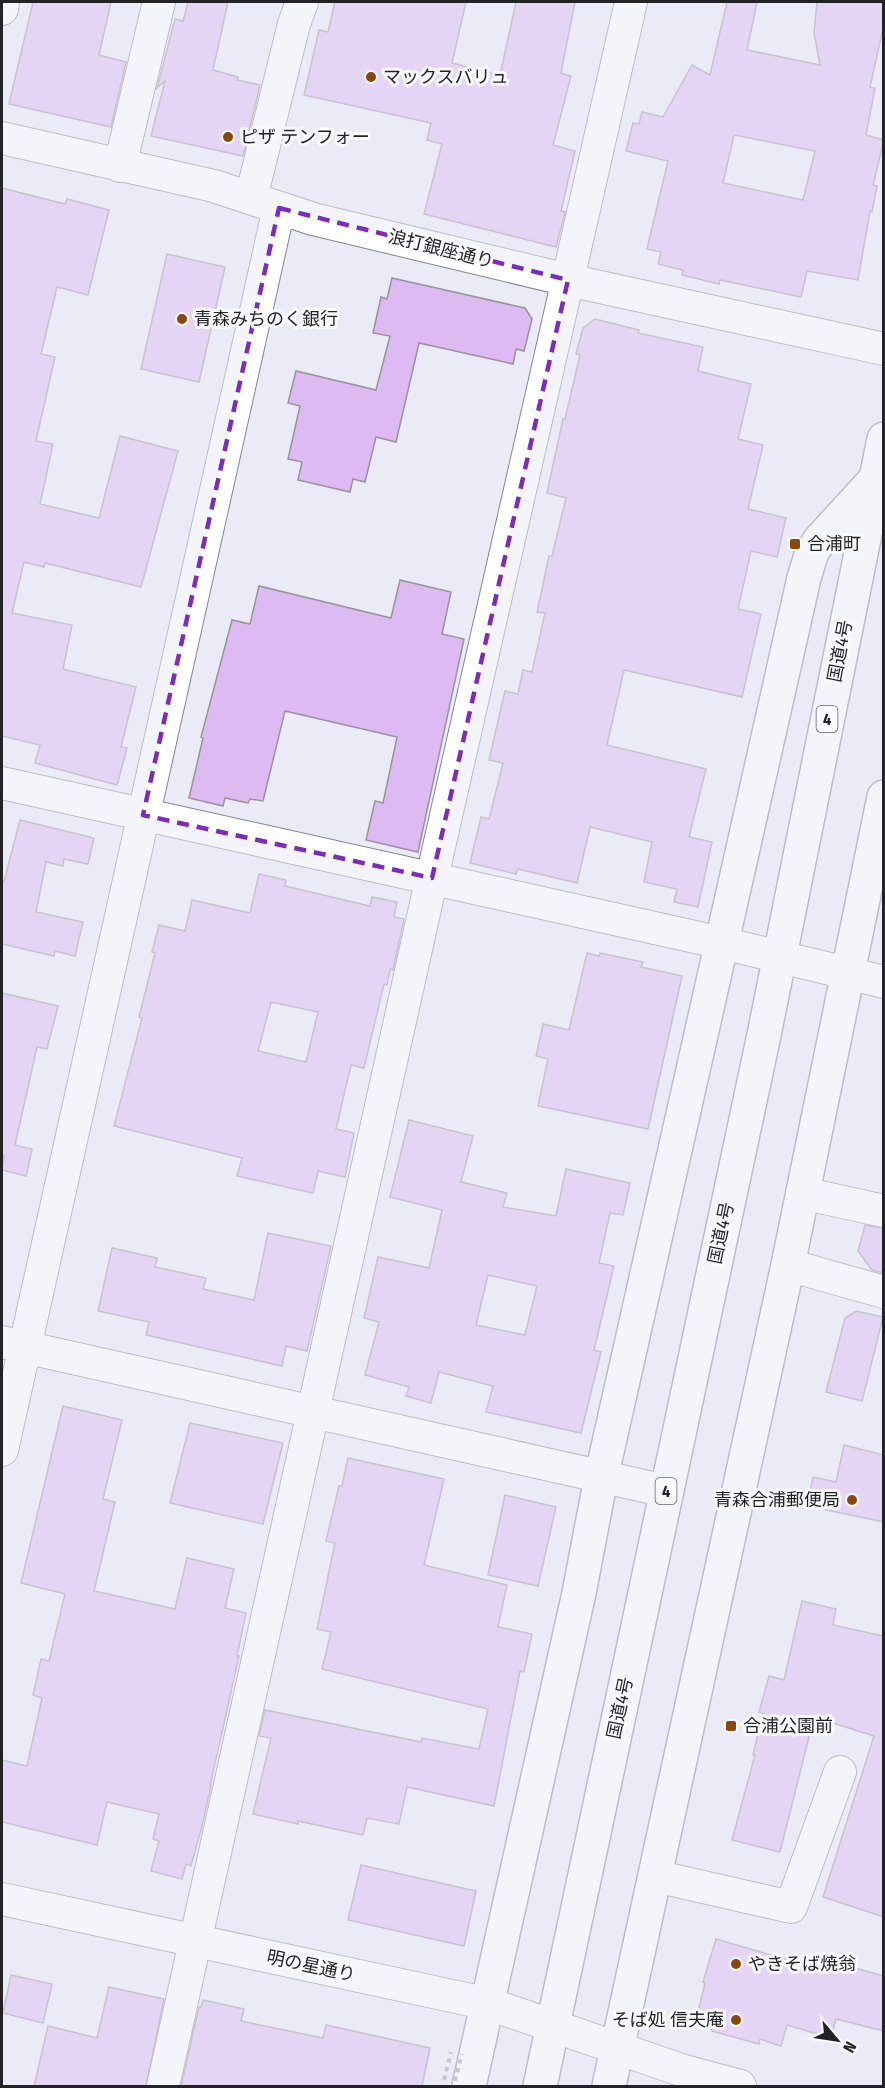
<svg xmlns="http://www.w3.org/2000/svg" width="885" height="2088" font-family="'Fira Sans Condensed','Noto Sans JP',sans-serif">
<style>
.building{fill:#ddbaf1;stroke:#99939d;stroke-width:1.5;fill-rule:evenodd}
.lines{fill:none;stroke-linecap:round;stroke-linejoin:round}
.minor-casing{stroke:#868690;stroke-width:34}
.highway-casing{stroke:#868690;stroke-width:36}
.minor{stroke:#fff;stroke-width:32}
.highway{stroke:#fff;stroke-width:33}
.path-bridge{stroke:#9b9ba3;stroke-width:4;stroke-dasharray:4.5 4.5;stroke-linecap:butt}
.marked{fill:none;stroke:#7b2cbf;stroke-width:4.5;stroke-dasharray:12 8;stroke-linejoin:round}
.poi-dot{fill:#87490b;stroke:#f9f9fe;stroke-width:2}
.labels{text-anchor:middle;stroke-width:6;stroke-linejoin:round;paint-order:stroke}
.shield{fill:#f9f9fe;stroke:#636368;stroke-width:1.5}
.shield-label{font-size:16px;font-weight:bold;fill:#232327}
.poi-label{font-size:18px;fill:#232327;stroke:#f9f9fe;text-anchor:start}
.street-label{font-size:18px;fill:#232327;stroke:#f9f9fe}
</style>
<rect width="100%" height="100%" fill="#ebebf7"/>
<g class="building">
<polygon points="33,2 111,2 99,55 126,62 111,127 9,104"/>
<polygon points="188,2 228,2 213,70 238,77 237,80 260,85 243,156 151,136 165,81 157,88 175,19 183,21"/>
<polygon points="335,2 466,2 452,63 500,75 516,2 575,2 561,73 571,76 553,145 575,151 561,211 565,212 556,247 424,214 442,144 427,140 431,123 304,95 319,30 328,32"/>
<path d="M727 2H757L747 50 820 65 814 32 817 2H884V24L870 87 875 88 866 135 884 140 873 185 877 186 872 212 870 211 858 280 807 271 801 297 720 280 719 284 682 275 683 270 658 264 661 252 647 249 668 161 626 151 633 123 639 124 642 112 663 117 692 65 710 75ZM734 135 815 151 803 200 723 183Z"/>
<polygon points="2,188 65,204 67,199 109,210 88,295 57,287 41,354 55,357 36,441 53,444 40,504 99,518 120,436 178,451 141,587 45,563 44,567 24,562 12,613 72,625 63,669 136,687 121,747 127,748 117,785 35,763 40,745 2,736"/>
<polygon points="167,254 225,267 199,382 141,369"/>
<polygon points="392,278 525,308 532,319 524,351 516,349 513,364 419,343 396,442 376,437 365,482 353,479 350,492 298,480 302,462 288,459 300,406 288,403 296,371 376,390 390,336 373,333 381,297 387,299"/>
<polygon points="595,319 639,330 638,333 703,347 698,371 751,384 738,439 763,445 748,509 786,518 777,557 751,551 738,609 761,614 742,697 624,670 607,745 706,769 689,837 712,842 698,907 674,902 677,889 644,882 652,842 590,827 577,883 518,869 516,874 470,863 481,817 489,819 503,763 489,760 505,691 518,694 523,670 532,672 545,613 537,612 549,556 552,556 566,498 547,493 563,419 565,419 580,355 576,354 583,328"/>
<polygon points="400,580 451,592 442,634 464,639 418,852 366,840 375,801 383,803 397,737 285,711 263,801 250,799 248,803 225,798 223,806 189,798 203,738 201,737 232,620 250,624 259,586 391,618"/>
<polygon points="20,820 94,838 88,864 64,859 63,866 46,862 36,912 83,922 75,956 55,951 54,956 2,944 2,882 4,882"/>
<path d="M259 874 286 880 285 886 370 906 372 897 397 902 394 917 404 919 393 970 390 969 387 985 384 984 364 1068 351 1065 336 1129 354 1133 345 1177 318 1171 313 1193 237 1176 242 1158 114 1126 142 1018 139 1017 155 953 152 952 159 925 185 931 192 900 250 913ZM271 1002 318 1012 306 1062 258 1051Z"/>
<polygon points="587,953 599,956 600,953 643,962 641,967 682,976 648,1129 538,1106 548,1059 536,1056 543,1024 569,1030"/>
<polygon points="2,993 58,1006 47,1049 37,1047 15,1145 32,1149 26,1176 2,1170 4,1156 2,1156"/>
<path d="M409 1120 473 1136 461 1182 507 1193 503 1207 556 1216 566 1169 630 1183 623 1215 610 1213 599 1263 614 1266 594 1350 601 1352 581 1433 486 1412 493 1386 439 1372 431 1403 406 1396 409 1387 365 1375 379 1322 364 1318 378 1257 429 1268 442 1210 390 1197ZM488 1275 537 1286 525 1335 476 1325Z"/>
<polygon points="865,1225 884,1228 884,1273 872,1270 858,1251"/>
<polygon points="268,1233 331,1246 307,1351 286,1346 282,1366 146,1335 149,1322 98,1311 112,1248 157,1258 155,1267 206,1278 203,1289 254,1300"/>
<polygon points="856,1311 883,1317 862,1401 826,1392 845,1318"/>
<polygon points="63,1406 122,1420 103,1499 115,1502 94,1591 175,1609 187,1558 234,1569 225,1608 246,1613 237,1656 239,1656 210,1786 211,1786 202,1826 191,1866 186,1864 182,1879 151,1871 159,1841 153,1839 159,1814 107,1802 97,1845 2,1822 2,1760 27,1766 42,1698 33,1695 41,1659 49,1661 65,1594 21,1583"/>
<polygon points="190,1423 283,1443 263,1524 170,1503"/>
<polygon points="844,1445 884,1455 884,1522 807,1506 813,1477 836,1482"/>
<polygon points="348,1458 444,1479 424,1565 507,1585 498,1627 532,1634 524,1672 520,1671 494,1806 407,1787 399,1824 367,1818 363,1835 298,1821 298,1824 253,1814 271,1738 259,1736 265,1710 421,1742 422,1738 479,1749 488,1709 322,1669 331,1632 317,1629 335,1543 326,1541 339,1486 342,1486"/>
<polygon points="505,1495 556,1507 538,1586 488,1575"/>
<polygon points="802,1601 836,1609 833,1625 884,1636 884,1917 823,1897 874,1736 814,1717 780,1852 732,1840 755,1755 753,1755 763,1713 759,1712 769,1676 784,1680"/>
<polygon points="361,1865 476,1891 464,1946 348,1920"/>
<polygon points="716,1939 812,1967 815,1957 884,1976 884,2031 836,2019 831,2038 787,2025 781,2046 760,2039 759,2044 712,2031 699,2008 705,1983 703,1982"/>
<polygon points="11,1975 52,1984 43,2023 3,2013"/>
<polygon points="109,1987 164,1999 146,2086 34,2086 48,2026 97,2038"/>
<polygon points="203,2000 244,2009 241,2021 323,2038 326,2025 430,2048 422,2086 181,2086 199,2007 201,2007"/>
</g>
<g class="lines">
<defs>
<g id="minor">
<polyline points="2,9 3,2"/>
<polyline points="2,138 214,186 313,219 568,280 884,349"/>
<polyline points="120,166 159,2"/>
<polyline points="251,198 294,24 302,2"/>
<polyline points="2,783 722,943 884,982"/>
<polyline points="802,1193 884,1211"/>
<polyline points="788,1265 884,1292"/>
<polyline points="2,1342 666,1491"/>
<polyline points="2,1450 279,208"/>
<polyline points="655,1876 791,1907 840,1772"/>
<polyline points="2,1899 489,2004 684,2071 740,2086"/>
<polyline points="163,2086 426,904 631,2"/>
</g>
<g id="highway">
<polyline points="469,2086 579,1593 601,1478 804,578 812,552 820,540 874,481"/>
<polyline points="540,2086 764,1035 884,439"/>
<polyline points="609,2086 788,1265 884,797"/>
</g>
</defs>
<use href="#minor" class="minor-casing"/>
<use href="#highway" class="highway-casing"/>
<use href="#minor" class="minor"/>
<use href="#highway" class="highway"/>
<g class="path-bridge">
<polyline points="444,2080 451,2052"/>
<polyline points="455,2081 462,2054"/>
</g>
</g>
<path d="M0 0H885V2088H0ZM279 208 568 280 432 878 143 815Z" fill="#ebebf7" fill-opacity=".55" fill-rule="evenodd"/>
<path class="marked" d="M279 208 568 280 432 878 143 815Z"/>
<g class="poi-dot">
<circle cx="371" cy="77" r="6"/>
<circle cx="228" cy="137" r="6"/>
<circle cx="182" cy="319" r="6"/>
<rect x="789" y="538" width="12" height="12" rx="3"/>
<circle cx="852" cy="1500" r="6"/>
<rect x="725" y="1720" width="12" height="12" rx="3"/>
<circle cx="736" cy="1964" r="6"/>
<circle cx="736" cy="2020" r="6"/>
</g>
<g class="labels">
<g class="shield">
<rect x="816.5" y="706" width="21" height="26" rx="4.5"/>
<rect x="655.5" y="1478" width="21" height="26" rx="4.5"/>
</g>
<g class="shield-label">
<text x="827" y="725">4</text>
<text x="666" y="1497">4</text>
</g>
<g class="poi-label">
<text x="383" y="83">マックスバリュ</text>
<text x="240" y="143">ピザ テンフォー</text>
<text x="194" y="325">青森みちのく銀行</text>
<text x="807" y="550">合浦町</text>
<text x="840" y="1506" text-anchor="end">青森合浦郵便局</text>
<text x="743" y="1732">合浦公園前</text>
<text x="748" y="1970">やきそば焼翁</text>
<text x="724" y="2026" text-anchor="end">そば処 信夫庵</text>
</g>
<g class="street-label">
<text transform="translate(441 249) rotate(14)" y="6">浪打銀座通り</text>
<text transform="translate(840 651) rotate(-79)" y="6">国道4号</text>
<text transform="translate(721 1233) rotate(-78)" y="6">国道4号</text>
<text transform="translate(620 1708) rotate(-78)" y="6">国道4号</text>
<text transform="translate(311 1966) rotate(12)" y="6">明の星通り</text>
</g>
</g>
<rect width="885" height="2088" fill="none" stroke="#232327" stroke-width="6"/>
<g transform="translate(837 2040) rotate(119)" stroke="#f9f9fe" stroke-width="4.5" paint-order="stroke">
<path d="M0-4.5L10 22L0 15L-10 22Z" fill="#232327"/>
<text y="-9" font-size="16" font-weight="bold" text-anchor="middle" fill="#232327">N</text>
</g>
</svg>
